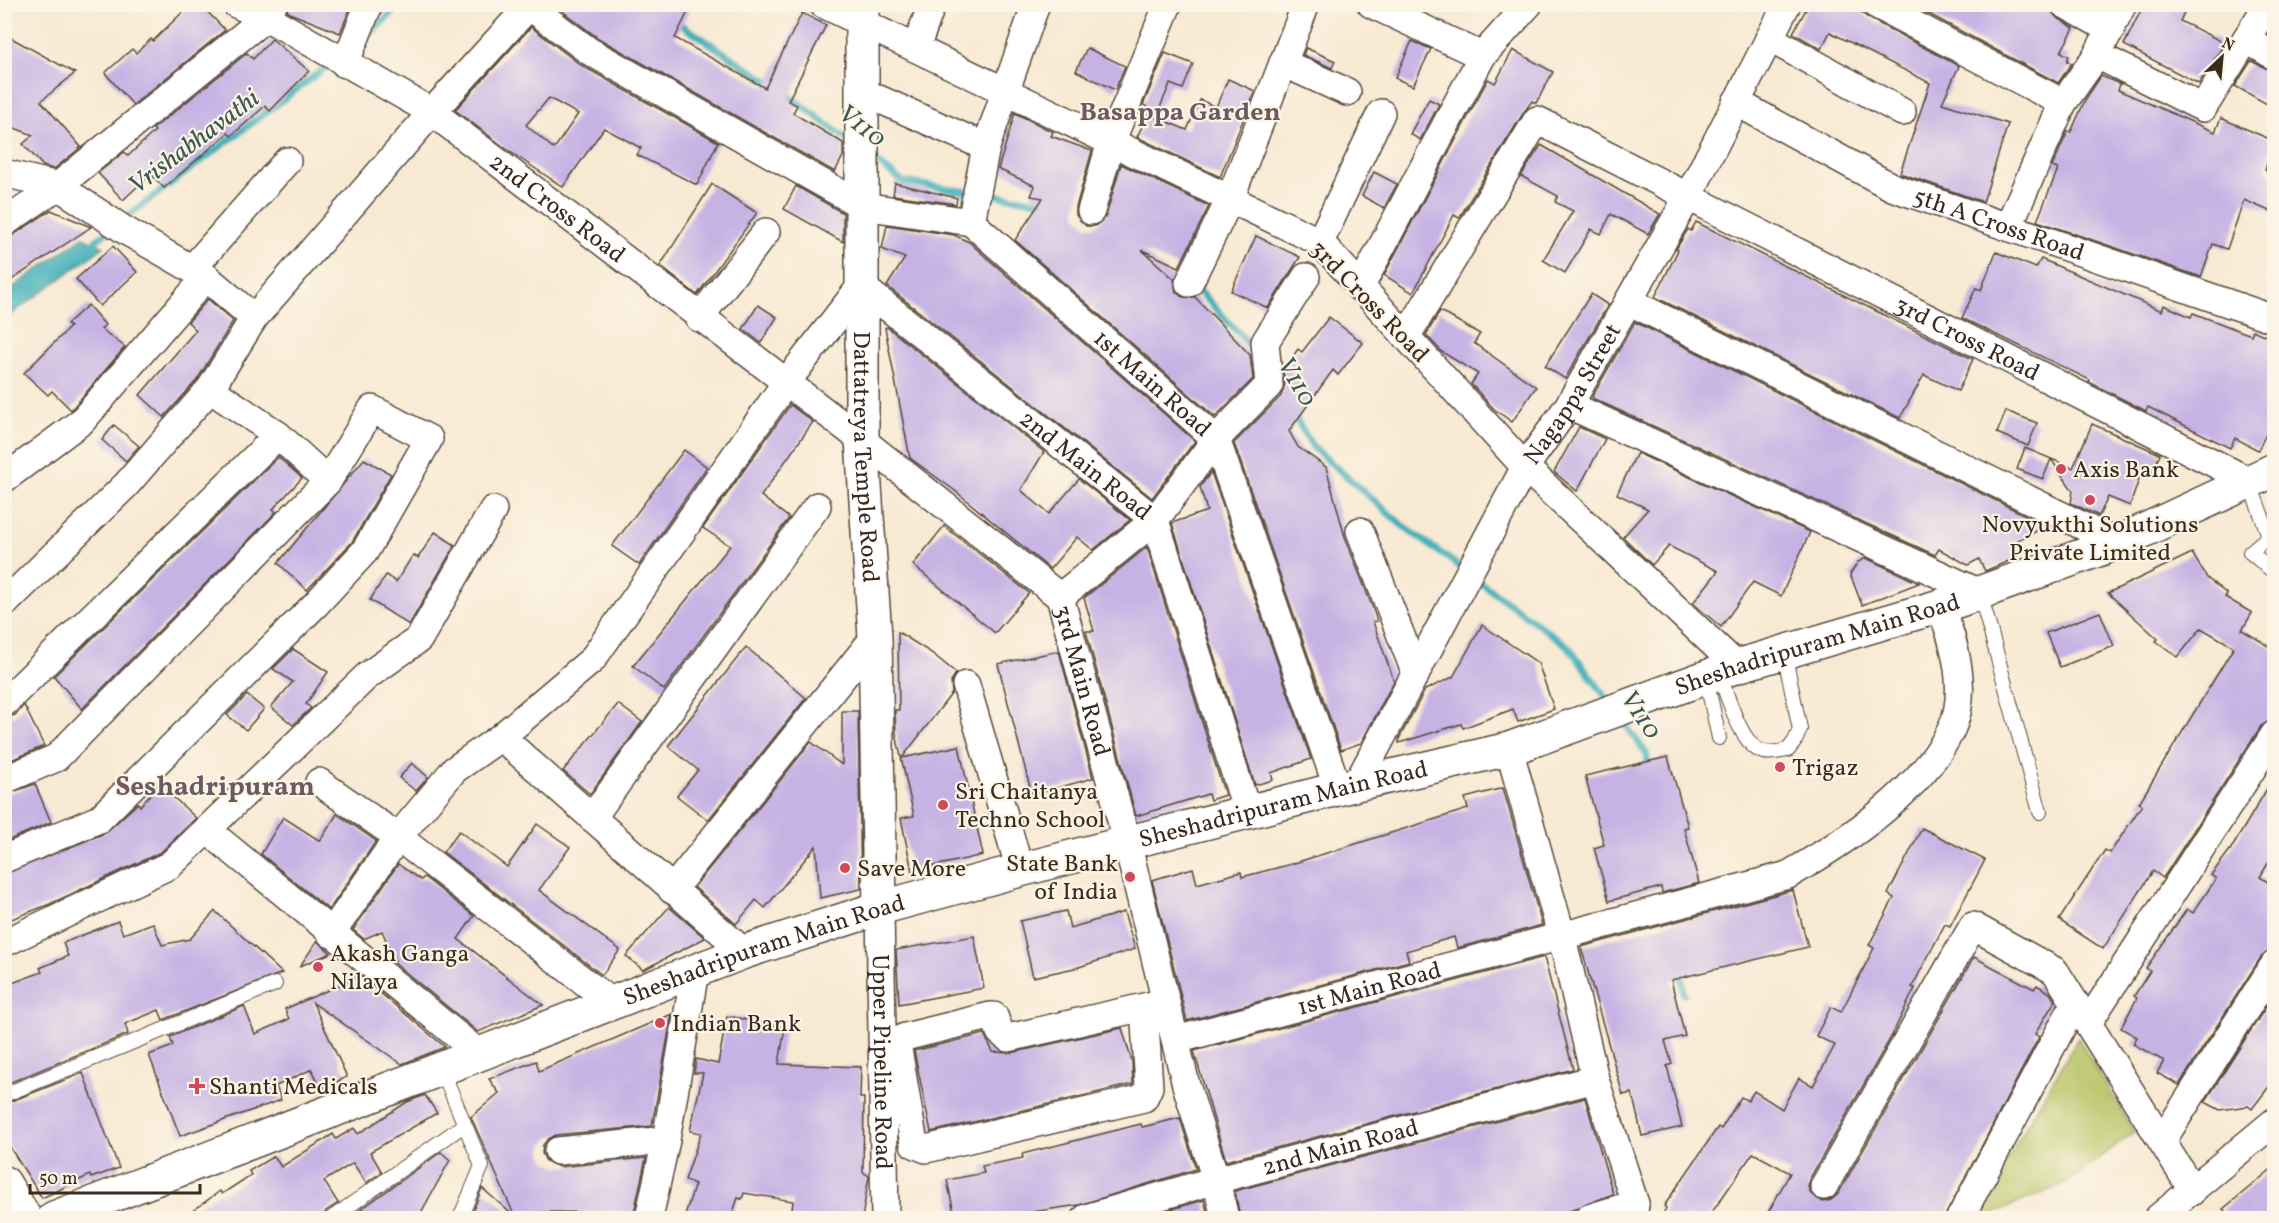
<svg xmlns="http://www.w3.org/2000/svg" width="2279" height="1223" font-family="Vollkorn,serif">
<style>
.green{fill:#b8c567;stroke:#7a7842;stroke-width:1.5}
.water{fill:#3fafba;stroke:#3d6c6c;stroke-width:1.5}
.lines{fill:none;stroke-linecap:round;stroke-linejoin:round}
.stream{stroke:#3fafba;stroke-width:7}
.building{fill:#c6b3e4;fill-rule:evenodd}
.lane-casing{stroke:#574739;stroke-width:16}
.street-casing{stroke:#574739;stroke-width:30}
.secondary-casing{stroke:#574739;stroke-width:36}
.primary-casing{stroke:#574739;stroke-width:36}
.lane{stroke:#fff;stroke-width:14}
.street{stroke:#fff;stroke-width:27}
.secondary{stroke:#fff;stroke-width:33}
.primary{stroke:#fff;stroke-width:33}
.poi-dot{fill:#d1495b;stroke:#fcf5e5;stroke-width:2}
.labels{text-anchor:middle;stroke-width:4.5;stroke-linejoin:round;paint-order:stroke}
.street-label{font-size:24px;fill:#3b2a1e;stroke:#fcf5e5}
.poi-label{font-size:24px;fill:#3b2a1e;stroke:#fcf5e5;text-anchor:start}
.neighbourhood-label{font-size:26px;font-weight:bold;fill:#6c5a63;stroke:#fcf5e5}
.water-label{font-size:26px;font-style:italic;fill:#3c5955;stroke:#fcf5e5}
.quarter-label{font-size:27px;font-weight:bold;fill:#6c5a63;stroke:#fcf5e5}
</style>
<rect width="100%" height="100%" fill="#fcf5e5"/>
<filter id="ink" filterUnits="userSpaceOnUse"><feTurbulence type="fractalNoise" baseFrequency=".0167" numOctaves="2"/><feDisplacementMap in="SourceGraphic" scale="12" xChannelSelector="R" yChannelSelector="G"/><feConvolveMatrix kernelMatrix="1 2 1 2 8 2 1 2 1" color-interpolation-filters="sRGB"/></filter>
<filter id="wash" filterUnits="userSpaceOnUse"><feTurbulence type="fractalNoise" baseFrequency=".008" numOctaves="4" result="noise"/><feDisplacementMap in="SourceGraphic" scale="24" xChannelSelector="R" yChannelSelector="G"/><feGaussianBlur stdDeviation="1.35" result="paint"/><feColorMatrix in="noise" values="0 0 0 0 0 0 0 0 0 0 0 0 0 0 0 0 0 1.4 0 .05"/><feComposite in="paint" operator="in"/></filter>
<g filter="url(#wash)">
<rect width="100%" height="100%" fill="#f8e9d3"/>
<polygon class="green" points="2078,1038 2134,1132 2065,1184 1981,1218 1973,1218"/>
<polygon class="water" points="83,237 104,247 5,319 5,293"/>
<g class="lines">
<g class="stream">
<polyline points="674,20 775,86"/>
<polyline points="366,38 401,4"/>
<polyline points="784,92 852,143"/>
<polyline points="873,159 903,182 970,192"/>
<polyline points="981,193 1048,203"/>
<polyline points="121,221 333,62"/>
<polyline points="88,247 112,228"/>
<polyline points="1193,284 1257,353"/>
<polyline points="1293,414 1313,447 1403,526 1463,569"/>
<polyline points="1474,578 1568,646 1610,703"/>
<polyline points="1620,717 1646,753 1648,769"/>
<polyline points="1680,970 1684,994"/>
</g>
</g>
<g id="blocks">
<g class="building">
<polygon points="191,4 200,4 225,30 133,105 105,73 132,49 136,53 151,39 153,41"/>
<polygon points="289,4 352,4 340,33 292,14 287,11"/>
<polygon points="553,4 692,4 675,38 765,88 802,13 826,25 788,101 797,105 793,113 843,143 843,156 835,172 598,38"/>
<polygon points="1809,4 1859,4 1861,12 1868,18 1959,66 1942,103 2008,124 1983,202 1900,173 1930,83 1830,32 1821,49 1793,33"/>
<polygon points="1910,4 2048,4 2056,17 2074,28 2061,52 2069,56 2067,61 2072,63 2058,83"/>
<polygon points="2144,4 2188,4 2180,21 2225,43 2199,84 2124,45"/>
<path d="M531 27 581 65 718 142 697 185 637 155 641 148 604 128 563 187 512 153 455 110ZM549 98 578 114 554 149 526 125Z"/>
<polygon points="4,34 75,73 41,101 81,147 54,169 43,166 23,144 33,135 4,124"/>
<polygon points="272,39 309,71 270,111 265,106 231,136 228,133 164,188 151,174 123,200 98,173 124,152 128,156 155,131 153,129 247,53 253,59"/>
<polygon points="1412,41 1431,49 1413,86 1395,78"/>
<polygon points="1087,48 1125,66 1115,90 1076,71"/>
<polygon points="1306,48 1335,61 1332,68 1303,55"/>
<polygon points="1513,50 1553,72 1536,103 1532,101 1524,112 1459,218 1454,215 1413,293 1384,275 1488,79 1495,83"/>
<polygon points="1165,53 1193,64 1183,89 1170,84 1158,112 1143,105"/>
<polygon points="2251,61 2274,72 2274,108 2235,86"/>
<polygon points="2101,76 2120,84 2118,90 2215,132 2221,118 2274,141 2265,170 2274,174 2274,213 2244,200 2227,249 2213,244 2201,277 2037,221 2058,169 2052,167 2068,131 2071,132 2085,100"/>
<polygon points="1228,79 1255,91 1220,177 1137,137 1148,114 1187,130 1200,100 1216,107"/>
<polygon points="1429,99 1439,104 1420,140 1410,134"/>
<polygon points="1015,113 1053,132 1051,136 1092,151 1076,207 1076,215 1086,226 1095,226 1106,216 1121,164 1209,206 1179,267 1142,250 1174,279 1176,292 1183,297 1195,297 1250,355 1253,379 1215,417 1015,240 1043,198 1031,196 1035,186 998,169"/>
<polygon points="1541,145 1660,214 1648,234 1611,214 1601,234 1591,229 1565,273 1543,260 1573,211 1555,202 1558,196 1521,176"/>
<polygon points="1374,172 1397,184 1384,208 1362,196"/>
<polygon points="895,183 957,198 956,204 893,195"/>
<polygon points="712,184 757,213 697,295 660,266"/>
<polygon points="796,186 843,213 843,242 784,209"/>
<polygon points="51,210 91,227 4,285 4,241"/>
<polygon points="1696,222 1973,359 1958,391 1924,375 1900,418 1655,297 1678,250 1676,249 1688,229 1691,231"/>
<polygon points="887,225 954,235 969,242 1195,441 1152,498 887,286 905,258 882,249"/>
<polygon points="1256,236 1300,257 1268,308 1231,291"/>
<polygon points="113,246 137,272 100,306 76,279"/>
<polygon points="1996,252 2036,268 2041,259 2162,311 2164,305 2191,317 2193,313 2251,335 2253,330 2274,340 2274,418 2258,450 2235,438 2230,448 2148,407 2146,411 2089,382 2090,380 1962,318 1976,288 1981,290"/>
<polygon points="1591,294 1608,305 1565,379 1545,366"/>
<polygon points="208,299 233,321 197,380 164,417 140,395 196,330 188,322"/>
<polygon points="88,305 105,325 101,329 125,347 71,410 52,391 48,395 24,373 70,327 67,324"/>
<polygon points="758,305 777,317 761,343 743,329"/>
<polygon points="1440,311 1480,334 1474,343 1536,387 1512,422 1494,409 1471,384 1478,374 1442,352 1426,335"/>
<polygon points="1329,317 1363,343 1338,375 1333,370 1289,431 1298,447 1326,467 1345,537 1372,606 1377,621 1373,622 1394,681 1361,743 1341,750 1234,443 1281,396 1285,384 1283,370 1298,349 1302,352"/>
<polygon points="1635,322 2047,526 2009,544 2016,558 1985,571 1979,559 1968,565 1939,549 1935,555 1594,399 1592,397"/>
<polygon points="887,327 1044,452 1021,490 1049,514 1079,479 1130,520 1093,550 1077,537 1050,569 954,490 910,458 885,328"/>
<polygon points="790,405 813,422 761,496 789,518 664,690 633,666 730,546 703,528"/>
<polygon points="2006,411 2037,423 2028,446 1997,433"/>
<polygon points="2092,424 2160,454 2150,477 2141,473 2130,506 2108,497 2099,516 2071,503 2073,491 2051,459 2043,479 2017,469 2025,448 2073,468"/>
<polygon points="114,425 139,446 126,461 102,440"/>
<polygon points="1579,427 1605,439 1577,491 1554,472"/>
<polygon points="684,450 707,467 639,565 612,546"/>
<polygon points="1637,453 1810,532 1781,596 1753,582 1721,627 1693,603 1718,571 1669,546 1652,565 1623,537 1648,509 1617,494"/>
<polygon points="278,457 302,478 273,509 276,512 82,709 54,676"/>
<polygon points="364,459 391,474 352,542 307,590 278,563"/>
<polygon points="1211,472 1311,759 1271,773 1273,780 1255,785 1172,523 1207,511 1200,487"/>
<polygon points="944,526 1029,593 995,633 913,565"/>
<polygon points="435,532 455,545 409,625 370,600 386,575 396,582 413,555 418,558"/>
<polygon points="1147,547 1225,795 1210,800 1208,794 1136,816 1086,631 1094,631 1084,598"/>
<polygon points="2192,553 2207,578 2227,594 2225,597 2252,613 2242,630 2274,649 2274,719 2261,726 2163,878 2153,871 2103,949 2059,920 2105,850 2110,853 2142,805 2139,803 2234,647 2201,628 2178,657 2156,641 2158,639 2108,593"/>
<polygon points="1866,558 1919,583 1862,605 1850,574 1858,562"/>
<polygon points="2100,612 2114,646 2060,667 2046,633"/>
<polygon points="1482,625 1538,663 1554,709 1518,722 1513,709 1463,728 1461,724 1399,743 1399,739 1425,690 1453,677"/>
<polygon points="898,632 933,654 956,673 951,682 952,693 902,758 959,746 983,855 912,871 901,818 914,816 896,734 895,710 899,710"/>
<polygon points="746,647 806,698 708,820 677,796 698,770 668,746"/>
<polygon points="293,649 328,672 306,704 311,708 293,725 271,707 293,682 273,669"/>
<polygon points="1059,651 1093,778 1032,795 998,664"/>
<polygon points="247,695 264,709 246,730 227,715"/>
<polygon points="618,704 642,722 590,794 563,771"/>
<polygon points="24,705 44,746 4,763 4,718 15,715"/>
<polygon points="842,711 858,711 861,889 820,898 816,846 765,908 756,900 736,924 694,887 811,742 842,765"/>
<polygon points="1668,757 1688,827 1684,828 1699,883 1662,893 1661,887 1609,901 1594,848 1604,845 1585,776"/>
<polygon points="412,763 428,777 416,791 399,778"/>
<polygon points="2274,777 2274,853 2260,877 2274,886 2274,949 2261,957 2179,1085 2157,1073 2164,1061 2133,1044 2137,1037 2121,1028 2137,998 2134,996 2150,971 2146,968 2187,909 2193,913 2216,879 2211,875 2233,846"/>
<polygon points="35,784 51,822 4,842 4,795"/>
<polygon points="159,784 196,818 161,852 50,904 4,922 4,874 105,833 138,803 140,806"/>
<polygon points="1503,788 1542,925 1457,948 1454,937 1406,951 1409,961 1187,1021 1152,880 1193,868 1197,884 1241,872 1242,877 1288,865 1468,809 1465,798"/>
<polygon points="337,814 376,841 329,910 261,854 283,817 320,841"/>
<polygon points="537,824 570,847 539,890 620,950 602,975 443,852 459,831 507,867"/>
<polygon points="1922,828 1985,860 1950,926 1945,924 1912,987 1915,988 1891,1037 1810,1178 1808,1187 1811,1194 1823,1202 1831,1200 1838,1194 1974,957 2034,989 2037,985 2050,993 2055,1001 2035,1034 2039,1037 1944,1218 1765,1218 1790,1173 1753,1153 1708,1218 1661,1218 1666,1208 1664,1206 1718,1127 1721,1129 1741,1097 1748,1101 1754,1091 1782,1109 1799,1078 1813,1086 1835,1045 1816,1036 1831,1007 1841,1012 1874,948 1869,945 1894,898 1888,894"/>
<polygon points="398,864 421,880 424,877 474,916 458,939 543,1005 478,1032 392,961 395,960 382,931 364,939 353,930"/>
<polygon points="1793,890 1808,947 1671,980 1685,1036 1665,1041 1672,1064 1667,1066 1682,1127 1642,1136 1632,1093 1623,1095 1581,947"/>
<polygon points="669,907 705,938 643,970 626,956"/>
<polygon points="215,911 282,973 163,1020 159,1010 125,1024 128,1034 4,1085 4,986 42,972 40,968 68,956 63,943 118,921 123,934 153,923 162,945 190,939"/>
<polygon points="1066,911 1070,928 1124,912 1135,949 1079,967 1033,977 1020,921"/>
<polygon points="974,936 984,988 899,1004 896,950"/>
<polygon points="317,941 331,953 300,966"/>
<polygon points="1544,957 1573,1069 1226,1161 1194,1051"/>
<polygon points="360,976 445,1047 402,1064 313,1003 347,1077 321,1089 312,1069 276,1086 281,1100 180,1136 149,1055 173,1046 170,1037 244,1006 255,1034 289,1019 285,1009"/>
<polygon points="2274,994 2274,1080 2252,1109 2248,1106 2220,1110 2205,1102"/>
<polygon points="672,1014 652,1126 556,1135 548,1139 543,1145 542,1153 546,1161 559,1167 646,1158 634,1212 543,1212 541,1218 470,1218 482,1188 515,1217 471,1117 499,1093 489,1079 536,1061 539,1071"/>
<polygon points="727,1016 785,1027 779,1064 861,1067 860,1098 864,1098 863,1172 869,1176 862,1218 791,1218 793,1201 744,1193 742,1199 738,1198 731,1218 684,1218 695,1184 685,1180 701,1133 690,1131 703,1073 694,1073 696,1059 718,1064"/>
<polygon points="1122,1028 1132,1062 1133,1084 931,1132 914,1051 984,1034 993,1052 1011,1053"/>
<polygon points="83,1073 119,1168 91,1178 90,1175 42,1198 4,1138 4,1104"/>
<polygon points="425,1095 437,1113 370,1152 382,1172 366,1183 353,1163 324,1181 338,1203 326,1211 323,1218 183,1218 220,1191 222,1194 251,1175 249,1171 274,1156 281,1167 333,1134 336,1139 354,1128 358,1134 407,1102"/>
<polygon points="1585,1098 1613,1194 1562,1214 1563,1218 1240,1218 1235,1191"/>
<polygon points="1180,1118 1196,1169 1079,1205 990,1218 955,1218 947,1180 984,1173 982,1166 1023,1158 1022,1154 1141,1124 1142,1127"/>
<polygon points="441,1152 450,1160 418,1218 349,1218"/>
<polygon points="2274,1167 2274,1218 2232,1218 2223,1209"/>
<polygon points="1204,1200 1209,1218 1140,1218"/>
</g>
</g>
</g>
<g filter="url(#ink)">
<use href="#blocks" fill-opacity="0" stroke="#574739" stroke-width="1.5"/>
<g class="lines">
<defs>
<g id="lane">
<polyline points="2249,481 2269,536 2250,552 2274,572"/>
<polyline points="1980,593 2040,812"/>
<path d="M1719 673C1727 693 1741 748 1764 752 1771 754 1781 751 1788 750L1795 741 1800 729 1784 652"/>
<polyline points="1706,678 1719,738"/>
<polyline points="442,1070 482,1166 460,1218"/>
<polyline points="4,1095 275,984"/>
<polyline points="332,1218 464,1125"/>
</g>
<g id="street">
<path id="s1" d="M236 4 266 17 432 112 862 440 1060 597 1127 842 1186 1085 1216 1180 1225 1218"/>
<polyline points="823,4 1320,242 1525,467 1737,666"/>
<polyline points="1371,4 1482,56"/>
<polyline points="1875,4 2063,103"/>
<polyline points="2064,4 2111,30"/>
<polyline points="529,6 589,51 863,206 971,222"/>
<polyline points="1769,38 1902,112"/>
<polyline points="2246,39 2274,56"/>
<polyline points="916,48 932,4"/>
<polyline points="2097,55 2203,108 2268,4"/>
<polyline points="1283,63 1347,92"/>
<polyline points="345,64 369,4"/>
<path id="s2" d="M863 92 986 147 971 222 1216 439 1338 789"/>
<path id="s3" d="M1736 102 1892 187 2274 319"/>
<polyline points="986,147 1036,4"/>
<polyline points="4,173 58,186 126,231 206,277 254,318 432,112 531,4"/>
<polyline points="1091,211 1111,142 1168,4"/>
<polyline points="4,223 58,186 266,17 273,5"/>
<polyline points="2008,227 2063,103 2097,55 2123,4"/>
<polyline points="1320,242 1381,113"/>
<polyline points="192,269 287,161"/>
<polyline points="1189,283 1230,199 1306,4"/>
<polyline points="1360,288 1482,56 1529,4"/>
<polyline points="1630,302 2117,543"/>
<polyline points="699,318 766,232"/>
<path id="s4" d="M1406 337 1537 120 2249 481"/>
<polyline points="210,389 278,435 328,481"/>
<polyline points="1569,405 1980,593"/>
<polyline points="4,479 82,421 206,277"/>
<polyline points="1360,531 1416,674"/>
<polyline points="1060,597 1155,520 1216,439 1269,385 1265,342 1306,277"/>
<polyline points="4,604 126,485 172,432 210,389 254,318"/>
<polyline points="966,685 1020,870"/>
<polyline points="4,703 278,435"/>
<polyline points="501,737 744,952"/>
<polyline points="1509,749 1562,937 1595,1079 1635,1204 1633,1218"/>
<polyline points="4,780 56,758 328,481 372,409 429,439 365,551 315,605 99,819 4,859"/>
<polyline points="319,782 398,837 612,1003"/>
<path id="s5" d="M1357 784 1525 467 1569 405 1688 197 1787 4"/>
<polyline points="592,818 817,506"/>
<polyline points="207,830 481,1055"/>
<polyline points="672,890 875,637"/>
<path id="s6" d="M880 908 885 1218"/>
<path id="s7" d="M331 934 398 837 454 770 501 737 592 660 785 384 861 286 1155 520 1247 811"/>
<polyline points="4,943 170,865 367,676 419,639 493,510"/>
<polyline points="1144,1007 1149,1087 1144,1098 926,1149 914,1144 898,1049 899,1041 905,1037 990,1016 994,1016 1000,1032 1008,1038 1144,1007 1166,1002"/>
<polyline points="2088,1023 2274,735"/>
<path id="s8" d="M1176 1040 1788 875C1846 841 1920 793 1951 730 1969 693 1955 640 1939 605"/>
<polyline points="2162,1141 2274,965"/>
<polyline points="558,1151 666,1140"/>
<polyline points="1824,1186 1973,926 2055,971 2193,1191"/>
<polyline points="649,1218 666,1140 695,971"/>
<path id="s9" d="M1086 1218 1216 1180 1595 1079"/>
<polyline points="1589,1218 1635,1204"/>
<polyline points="1960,1218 2075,1003"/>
<polyline points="2158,1218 2274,1122"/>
</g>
<g id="secondary">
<path id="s10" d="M862 4V440L875 637 880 908"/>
<path id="s11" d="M54 1218 744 952 880 908 1020 870 1357 784 1509 749 1737 666 1957 601 2117 543 2274 470"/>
</g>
<polyline id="primary" points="4,1183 25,1218"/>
</defs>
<use href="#lane" class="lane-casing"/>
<use href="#street" class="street-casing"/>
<use href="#secondary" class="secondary-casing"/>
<use href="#primary" class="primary-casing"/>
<use href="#lane" class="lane"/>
<use href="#street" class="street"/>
<use href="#secondary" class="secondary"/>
<use href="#primary" class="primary"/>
</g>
</g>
<g class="poi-dot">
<circle cx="2061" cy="469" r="6"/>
<circle cx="2090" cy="500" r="6"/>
<circle cx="1780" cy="767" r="6"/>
<circle cx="943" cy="805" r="6"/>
<circle cx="845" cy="868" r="6"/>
<circle cx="1130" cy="877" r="6"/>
<circle cx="318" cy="967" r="6"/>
<circle cx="660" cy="1023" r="6"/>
<path d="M194 1077h6v6h6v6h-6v6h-6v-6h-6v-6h6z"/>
</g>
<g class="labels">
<g class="street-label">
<text dy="8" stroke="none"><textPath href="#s1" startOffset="382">2nd Cross Road</textPath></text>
<text dy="8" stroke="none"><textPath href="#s3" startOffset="291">5th A Cross Road</textPath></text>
<text transform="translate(1370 301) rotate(46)" y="8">3rd Cross Road</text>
<text dy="8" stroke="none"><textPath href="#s4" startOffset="736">3rd Cross Road</textPath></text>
<text dy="8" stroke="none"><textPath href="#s2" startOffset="454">1st Main Road</textPath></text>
<text dy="8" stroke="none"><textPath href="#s5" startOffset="446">Nagappa Street</textPath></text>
<text dy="8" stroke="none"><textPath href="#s10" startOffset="453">Dattatreya Temple Road</textPath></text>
<text dy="8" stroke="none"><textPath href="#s7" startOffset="1130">2nd Main Road</textPath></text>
<text dy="8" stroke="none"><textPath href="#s11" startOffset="1857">Sheshadripuram Main Road</textPath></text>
<text dy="8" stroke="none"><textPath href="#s1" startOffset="1104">3rd Main Road</textPath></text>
<text dy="8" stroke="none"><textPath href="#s11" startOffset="1299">Sheshadripuram Main Road</textPath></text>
<text dy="8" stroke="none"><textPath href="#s11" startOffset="759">Sheshadripuram Main Road</textPath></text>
<text dy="8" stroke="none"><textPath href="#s8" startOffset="200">1st Main Road</textPath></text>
<text dy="8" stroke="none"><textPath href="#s6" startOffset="154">Upper Pipeline Road</textPath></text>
<text dy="8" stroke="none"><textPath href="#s9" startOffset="264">2nd Main Road</textPath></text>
</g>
<g class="poi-label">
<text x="2073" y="477">Axis Bank</text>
<text x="2090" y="532" text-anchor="middle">Novyukthi Solutions<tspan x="2090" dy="28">Private Limited</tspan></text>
<text x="1792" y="775">Trigaz</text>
<text x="955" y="799">Sri Chaitanya<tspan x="955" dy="28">Techno School</tspan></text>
<text x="1118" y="871" text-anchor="end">State Bank<tspan x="1118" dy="28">of India</tspan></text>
<text x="857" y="876">Save More</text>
<text x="330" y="961">Akash Ganga<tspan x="330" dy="28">Nilaya</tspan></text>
<text x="672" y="1031">Indian Bank</text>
<text x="209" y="1094">Shanti Medicals</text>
</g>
<g class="neighbourhood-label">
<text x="1180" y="120">Basappa Garden</text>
</g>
<g class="water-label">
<text transform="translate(863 125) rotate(37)" y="9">V110</text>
<text transform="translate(193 141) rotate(-37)" y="9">Vrishabhavathi</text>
<text transform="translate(1298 381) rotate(59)" y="9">V110</text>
<text transform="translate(1642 714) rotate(56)" y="9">V110</text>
</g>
<g class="quarter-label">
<text x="215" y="795">Seshadripuram</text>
</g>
</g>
<rect width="2279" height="1223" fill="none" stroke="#fcf5e5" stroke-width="24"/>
<g transform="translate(2222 57) rotate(26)" stroke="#fcf5e5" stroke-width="4.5" paint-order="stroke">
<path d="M0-4.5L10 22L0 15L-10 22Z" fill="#3b2a1e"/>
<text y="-9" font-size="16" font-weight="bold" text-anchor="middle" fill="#3b2a1e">N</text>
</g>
<path d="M30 1184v9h170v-9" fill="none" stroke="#3b2a1e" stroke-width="3"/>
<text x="39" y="1184" font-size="18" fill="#3b2a1e" stroke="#fcf5e5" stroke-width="4.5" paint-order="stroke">50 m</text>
</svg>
